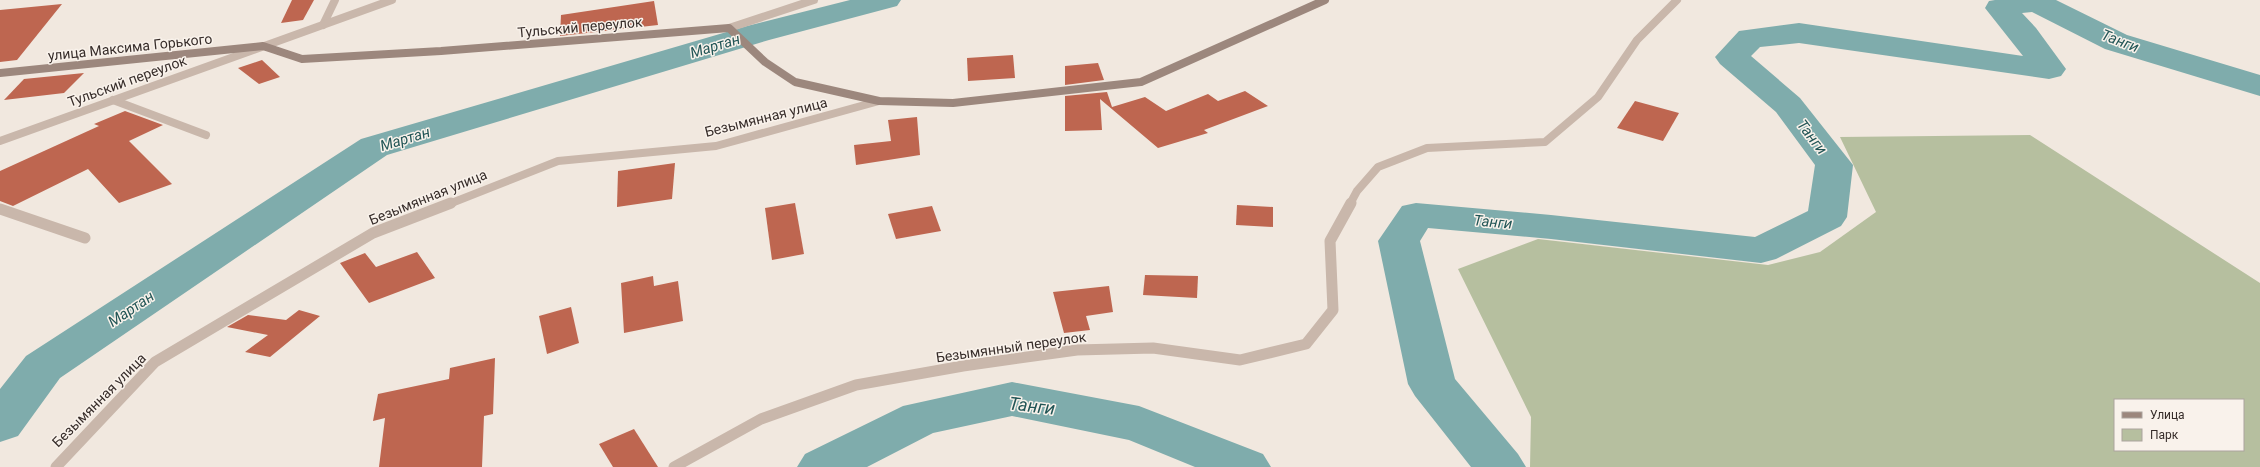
<svg xmlns="http://www.w3.org/2000/svg" width="2260" height="467" font-family="Roboto,sans-serif">
<style>
.green{fill:#b6bf9f;fill-rule:evenodd}
.lines{fill:none;stroke-linecap:round;stroke-linejoin:round}
.river{fill:#7facac;fill-rule:evenodd}
.building{fill:#be6650}
.lane{stroke:#c9b7ab;stroke-width:8}
.street-far1{stroke:#c9b7ab;stroke-width:8}
.street{stroke:#c9b7ab;stroke-width:11}
.secondary{stroke:#9c877d;stroke-width:8}
.labels{text-anchor:middle;stroke-width:3;stroke-linejoin:round;paint-order:stroke}
.street-label{font-size:14px;fill:#372d2a;stroke:#f9f2eb}
.water-label{font-size:15px;font-style:italic;fill:#225556;stroke:#f9f2eb}
.near-water-label{font-size:18px;font-style:italic;fill:#225556;stroke:#f9f2eb}
</style>
<rect width="100%" height="100%" fill="#f1e8df"/>
<path class="green" d="M2030 135 2260 283V467H1530L1531 417 1458 269 1538 239 1768 265 1820 252 1876 212 1840 137ZM2115 400H2243V450H2115Z"/>
<g class="lines">
<g class="river">
<polygon points="850,0 901,0 897,6 769,40 387,155 60,378 18,436 0,442 0,389 26,356 361,139 747,26"/>
<polygon points="1995,0 2056,0 2127,35 2260,75 2260,96 2105,49 2032,12 2022,13 2036,28 2066,69 2061,76 2049,79 1799,43 1760,47 1751,56 1800,98 1853,165 1847,217 1841,226 1776,259 1761,263 1551,239 1428,228 1420,241 1455,379 1518,454 1526,467 1471,467 1415,396 1408,384 1378,241 1402,206 1416,203 1551,215 1755,237 1808,211 1815,165 1776,112 1720,64 1715,57 1739,31 1799,23 2023,56 1985,8 1989,1"/>
<polygon points="1012,382 1139,406 1263,454 1271,467 1195,467 1129,440 1012,416 933,433 867,467 797,467 805,454 903,406"/>
</g>
</g>
<g class="building">
<polygon points="292,0 314,0 303,20 281,23"/>
<polygon points="654,1 658,25 560,36 561,15"/>
<polygon points="62,4 17,60 0,62 0,10"/>
<polygon points="1013,55 1015,78 968,81 967,58"/>
<polygon points="262,60 280,77 259,84 238,68"/>
<polygon points="1098,63 1104,80 1065,85 1065,66"/>
<polygon points="84,73 64,93 4,100 24,79"/>
<polygon points="1245,91 1268,106 1204,130 1208,133 1158,148 1100,99 1102,130 1065,131 1065,96 1107,92 1112,107 1145,97 1166,111 1208,94 1218,101"/>
<polygon points="1635,101 1679,113 1663,141 1617,128"/>
<polygon points="125,111 163,125 129,141 172,184 119,203 88,169 13,206 0,201 0,171 99,126 94,124"/>
<polygon points="917,117 920,155 856,165 854,145 891,141 888,120"/>
<polygon points="675,163 672,199 617,207 618,171"/>
<polygon points="795,203 804,254 772,260 765,208"/>
<polygon points="1237,205 1273,207 1273,227 1236,225"/>
<polygon points="932,206 941,231 896,239 888,214"/>
<polygon points="417,252 435,278 369,303 340,263 365,253 376,267"/>
<polygon points="1145,275 1198,276 1197,298 1143,295"/>
<polygon points="653,276 654,286 678,281 683,321 624,333 621,283"/>
<polygon points="1109,286 1113,312 1086,316 1090,330 1064,333 1053,292"/>
<polygon points="571,307 579,343 547,354 539,316"/>
<polygon points="299,310 320,316 270,357 245,352 268,335 227,327 248,315 286,320"/>
<polygon points="495,358 493,414 484,416 482,467 379,467 385,418 373,421 378,394 449,379 450,368"/>
<polygon points="634,429 658,467 613,467 599,444"/>
</g>
<g class="lines">
<polyline class="lane" points="729,28 814,0"/>
<g class="street-far1">
<polyline points="323,25 335,0"/>
<polyline points="113,100 206,135"/>
<polyline points="0,141 392,0"/>
<polyline points="449,204 558,161 716,146 879,101"/>
<polyline points="1350,204 1357,191 1378,167 1427,148 1545,142 1598,97 1637,40 1677,0"/>
</g>
<g class="street">
<polyline points="0,209 85,238"/>
<polyline points="56,467 155,362 373,233 451,203"/>
<polyline points="674,467 761,419 856,385 963,366 1077,350 1153,348 1240,360 1306,344 1333,310 1330,241 1351,203"/>
</g>
<polyline class="secondary" points="0,73 263,46 302,59 441,51 729,28 765,62 795,82 879,101 953,103 1141,82 1325,0"/>
</g>
<g class="labels">
<g class="street-label">
<text transform="translate(580 27) rotate(-5)" y="5">Тульский переулок</text>
<text transform="translate(130 47) rotate(-6)" y="5">улица Максима Горького</text>
<text transform="translate(127 81) rotate(-20)" y="5">Тульский переулок</text>
<text transform="translate(766 117) rotate(-14)" y="5">Безымянная улица</text>
<text transform="translate(428 197) rotate(-22)" y="5">Безымянная улица</text>
<text transform="translate(1011 347) rotate(-8)" y="5">Безымянный переулок</text>
<text transform="translate(99 400) rotate(-45)" y="5">Безымянная улица</text>
</g>
<g class="water-label">
<text transform="translate(2120 41) rotate(21)" y="5">Танги</text>
<text transform="translate(715 46) rotate(-17)" y="5">Мартан</text>
<text transform="translate(1812 137) rotate(52)" y="5">Танги</text>
<text transform="translate(405 139) rotate(-17)" y="5">Мартан</text>
<text transform="translate(1493 222) rotate(5)" y="5">Танги</text>
<text transform="translate(131 309) rotate(-34)" y="5">Мартан</text>
</g>
<g class="near-water-label">
<text transform="translate(1032 406) rotate(7)" y="6">Танги</text>
</g>
</g>
<rect x="2114" y="399" width="130" height="52" fill="#f9f2eb" stroke="#aba39e"/>
<rect x="2122" y="412" width="20" height="6" fill="#9c877d" stroke="#aba39e"/>
<text x="2150" y="419" font-size="12" fill="#372d2a">Улица</text>
<rect x="2122" y="429" width="20" height="12" fill="#b6bf9f" stroke="#aba39e"/>
<text x="2150" y="439" font-size="12" fill="#372d2a">Парк</text>
</svg>
